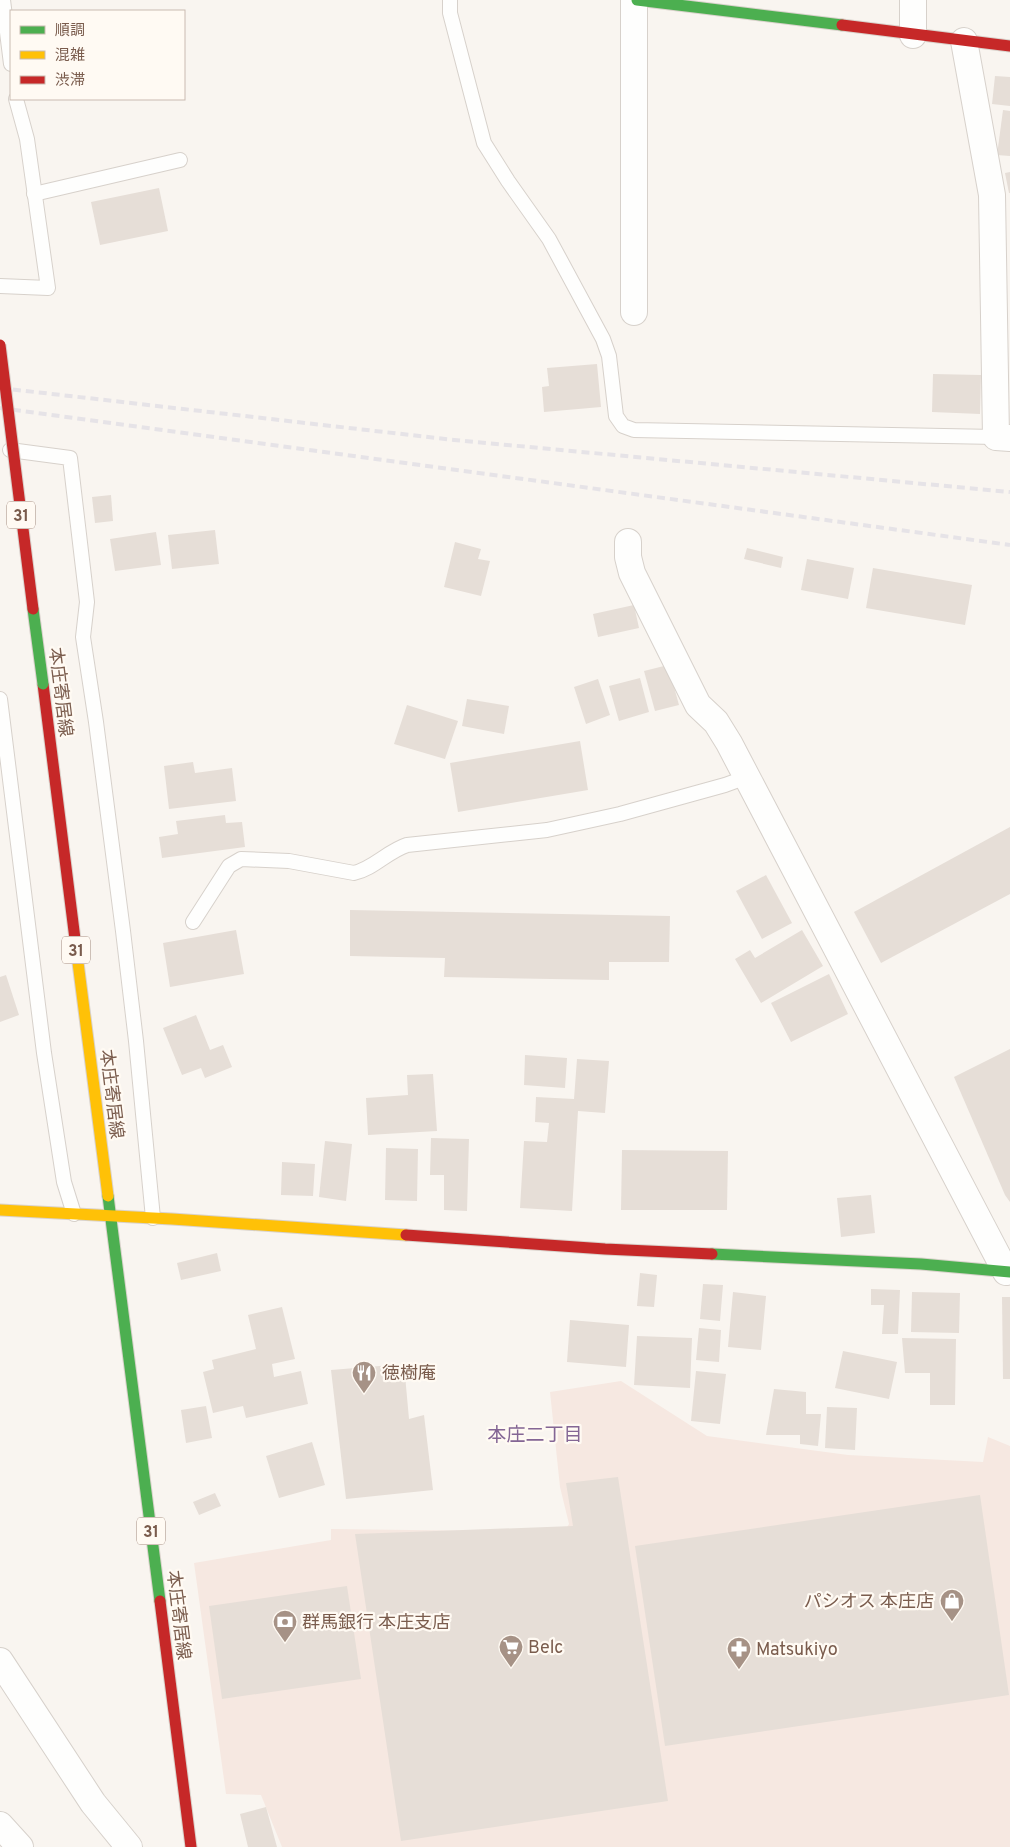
<svg xmlns="http://www.w3.org/2000/svg" width="1010" height="1847" font-family="Overpass,'Noto Sans JP',sans-serif">
<style>
.commercial{fill:#f6e8e1}
.building{fill:#e6ded7}
.lines{fill:none;stroke-linecap:round;stroke-linejoin:round}
.lane-casing{stroke:#d7d1cb;stroke-width:16}
.street-casing{stroke:#d7d1cb;stroke-width:28}
.fast-casing{stroke:#d9d2cb;stroke-width:13}
.slow-casing{stroke:#d9d2cb;stroke-width:13}
.jam-casing{stroke:#d9d2cb;stroke-width:13}
.lane{stroke:#fefefd;stroke-width:14}
.street{stroke:#fefefd;stroke-width:26}
.fast{stroke:#4caf50;stroke-width:11}
.slow{stroke:#ffc107;stroke-width:11}
.jam{stroke:#c62828;stroke-width:11}
.rail{stroke:#e6e3e7;stroke-width:4;stroke-dasharray:8 5;stroke-linecap:butt}
.fast-bridge-casing{stroke:#dad1cc;stroke-width:13;stroke-linecap:butt}
.jam-bridge-casing{stroke:#dad1cc;stroke-width:13;stroke-linecap:butt}
.fast-bridge{stroke:#4caf50;stroke-width:11}
.jam-bridge{stroke:#c62828;stroke-width:11}
.labels{text-anchor:middle;stroke-width:4.5;stroke-linejoin:round;paint-order:stroke}
.shield{fill:#fffaf3;stroke:#a28b7f;stroke-width:1}
.shield-label{font-size:16px;font-weight:bold;fill:#7a5c4d}
.street-label{font-size:18px;fill:#7a5c4d;stroke:#fffaf3}
.poi-label{font-size:18px;fill:#7a5c4d;stroke:#fffaf3;text-anchor:start}
.neighbourhood-label{font-size:19px;fill:#846695;stroke:#fffaf3}
</style>
<rect width="100%" height="100%" fill="#f9f5f0"/>
<polygon class="commercial" points="621,1381 707,1436 848,1455 983,1462 988,1437 1010,1446 1010,1847 282,1847 261,1795 226,1794 194,1563 331,1540 331,1529 564,1532 569,1524 560,1487 550,1392"/>
<g class="building">
<polygon points="995,76 1010,77 1010,106 992,104"/>
<polygon points="1003,110 1010,111 1010,156 997,155"/>
<polygon points="1010,172 1010,193 1009,193 1005,173"/>
<polygon points="159,188 168,231 100,245 91,202"/>
<polygon points="597,364 601,407 544,412 542,387 549,386 547,368"/>
<polygon points="933,374 981,375 980,414 932,412"/>
<polygon points="111,495 113,521 95,523 92,497"/>
<polygon points="215,530 219,564 172,569 168,535"/>
<polygon points="156,532 161,565 115,571 110,539"/>
<polygon points="455,542 481,549 478,559 490,561 481,596 444,587"/>
<polygon points="747,548 783,557 781,568 744,559"/>
<polygon points="807,559 854,568 848,599 801,590"/>
<polygon points="873,568 972,585 965,625 866,608"/>
<polygon points="634,605 639,628 598,637 593,614"/>
<polygon points="668,665 679,705 655,711 644,671"/>
<polygon points="640,678 649,712 619,721 609,686"/>
<polygon points="598,679 610,715 586,724 574,687"/>
<polygon points="467,699 509,706 504,734 462,726"/>
<polygon points="407,705 458,721 445,759 394,744"/>
<polygon points="580,741 588,790 458,812 450,763"/>
<polygon points="193,762 195,773 232,768 236,801 169,809 164,766"/>
<polygon points="225,815 226,823 242,822 245,847 162,858 159,837 178,834 176,821"/>
<polygon points="1010,827 1010,894 881,963 854,912"/>
<polygon points="766,875 792,923 762,939 736,891"/>
<polygon points="350,910 670,916 669,962 609,962 609,980 444,977 445,958 350,956"/>
<polygon points="236,930 244,974 170,987 163,943"/>
<polygon points="802,930 823,966 761,1003 735,959 750,950 755,958"/>
<polygon points="829,974 848,1014 791,1042 771,1003"/>
<polygon points="6,975 19,1015 0,1022 0,977"/>
<polygon points="196,1015 210,1050 223,1045 232,1067 205,1078 201,1068 182,1075 163,1028"/>
<polygon points="1010,1049 1010,1202 1005,1195 954,1077"/>
<polygon points="525,1055 567,1058 565,1088 524,1085"/>
<polygon points="577,1059 609,1061 605,1113 578,1111 572,1211 520,1208 524,1141 547,1142 549,1123 535,1122 536,1097 574,1099"/>
<polygon points="433,1074 437,1131 368,1135 366,1098 408,1095 407,1075"/>
<polygon points="431,1138 469,1139 467,1211 444,1210 444,1175 430,1175"/>
<polygon points="325,1141 352,1144 346,1201 319,1197"/>
<polygon points="386,1148 418,1149 417,1201 385,1200"/>
<polygon points="622,1150 728,1151 727,1210 621,1210"/>
<polygon points="282,1162 315,1164 313,1196 281,1195"/>
<polygon points="871,1195 875,1233 841,1237 837,1198"/>
<polygon points="217,1253 221,1271 181,1280 177,1263"/>
<polygon points="640,1273 657,1275 654,1307 637,1306"/>
<polygon points="703,1284 723,1285 720,1321 700,1319"/>
<polygon points="871,1289 900,1290 898,1334 882,1334 884,1305 871,1305"/>
<polygon points="733,1292 766,1296 761,1350 728,1347"/>
<polygon points="912,1292 960,1293 959,1333 911,1332"/>
<polygon points="1002,1297 1010,1297 1010,1379 1003,1379"/>
<polygon points="282,1307 295,1359 272,1364 274,1377 301,1371 308,1404 246,1418 243,1406 213,1413 203,1372 214,1369 212,1360 256,1349 248,1315"/>
<polygon points="570,1320 629,1325 626,1367 567,1362"/>
<polygon points="699,1328 721,1330 719,1362 696,1360"/>
<polygon points="637,1336 692,1338 690,1388 634,1385"/>
<polygon points="902,1338 956,1339 955,1405 930,1405 930,1373 905,1373"/>
<polygon points="843,1351 897,1362 889,1399 835,1388"/>
<polygon points="404,1364 409,1419 424,1415 433,1490 346,1499 331,1370"/>
<polygon points="696,1371 726,1374 720,1424 691,1421"/>
<polygon points="774,1389 806,1392 806,1414 821,1414 818,1446 800,1444 800,1435 766,1435"/>
<polygon points="206,1406 212,1438 186,1443 181,1410"/>
<polygon points="827,1407 857,1408 855,1450 825,1448"/>
<polygon points="312,1442 325,1485 279,1498 266,1456"/>
<polygon points="618,1477 668,1801 401,1841 355,1534 573,1526 566,1483"/>
<polygon points="215,1493 221,1506 199,1515 193,1502"/>
<polygon points="980,1495 1009,1695 665,1746 635,1546"/>
<polygon points="347,1586 361,1679 222,1699 209,1606"/>
<polygon points="266,1807 277,1847 248,1847 240,1814"/>
</g>
<g class="lines">
<defs>
<g id="lane">
<polyline points="3,0 11,64"/>
<polyline points="450,0 450,13 484,143 508,181 549,239 603,339 609,356 616,416 623,426 634,430 996,437"/>
<polyline points="34,194 180,160"/>
<polyline points="0,286 48,288 27,139 16,99"/>
<polyline points="10,450 70,458 87,602 83,637 96,722 123,931 136,1041 153,1218"/>
<polyline points="0,699 44,1053 64,1182 74,1214"/>
<path d="M193 922 229 866 241 859 289 861 354 873C373 869 388 851 407 845L547 830 620 814 725 785 747 777"/>
</g>
<g id="street">
<polyline points="634,0 634,312"/>
<polyline points="913,35 913,0"/>
<polyline points="964,41 992,195 996,437 1010,438"/>
<polyline points="628,542 628,557 632,573 698,705 716,722 729,743 1006,1272"/>
<polyline points="0,1661 93,1803 129,1847"/>
<polyline points="0,1825 20,1847"/>
</g>
<g id="fast">
<polyline points="637,0 842,25"/>
<polyline points="108,1196 160,1601"/>
<polyline points="712,1254 921,1264 1010,1272"/>
</g>
<g id="slow">
<polyline points="76,947 108,1196"/>
<polyline points="0,1210 172,1219 406,1235"/>
</g>
<g id="jam">
<polyline points="842,25 1010,46"/>
<polyline points="43,684 76,947"/>
<polyline points="406,1235 605,1249 712,1254"/>
<polyline points="160,1601 191,1847"/>
</g>
</defs>
<use href="#lane" class="lane-casing"/>
<use href="#street" class="street-casing"/>
<use href="#fast" class="fast-casing"/>
<use href="#slow" class="slow-casing"/>
<use href="#jam" class="jam-casing"/>
<use href="#lane" class="lane"/>
<use href="#street" class="street"/>
<use href="#fast" class="fast"/>
<use href="#slow" class="slow"/>
<use href="#jam" class="jam"/>
<g class="rail">
<polyline points="0,388 454,440 1010,492"/>
<polyline points="0,408 1010,545"/>
</g>
<defs>
<polyline id="fast-bridge" points="33,609 43,684"/>
<polyline id="jam-bridge" points="0,345 33,609"/>
</defs>
<use href="#fast-bridge" class="fast-bridge-casing"/>
<use href="#jam-bridge" class="jam-bridge-casing"/>
<use href="#fast-bridge" class="fast-bridge"/>
<use href="#jam-bridge" class="jam-bridge"/>
</g>
<defs>
<symbol id="restaurant-pin" viewBox="-11 -11 22 30"><path d="M0 17L-7.5 6A9.5 9.5 0 1 1 7.5 6Z" fill="#a69286" stroke="#fffaf3"/><path d="M-5-6h1v4h1v-4h1v4h1v-4h1v5L-1.5 .5V6h-2V.5L-5-1ZM5-6V6H3V1.5H1.5Q1.5-4 5-6Z" fill="#fff"/></symbol>
<symbol id="shop-pin" viewBox="-11 -11 22 30"><path d="M0 17L-7.5 6A9.5 9.5 0 1 1 7.5 6Z" fill="#a69286" stroke="#fffaf3"/><path d="M-5-2.5h2.3a2.7 3.5 0 0 1 5.4 0H5L5.5 6h-11ZM-1.5-2.5h3a1.5 2.3 0 0 0-3 0Z" fill="#fff"/></symbol>
<symbol id="bank-pin" viewBox="-11 -11 22 30"><path d="M0 17L-7.5 6A9.5 9.5 0 1 1 7.5 6Z" fill="#a69286" stroke="#fffaf3"/><path d="M-6-4H6V4H-6ZM0-2.3a2.3 2.3 0 1 0 0 4.6a2.3 2.3 0 1 0 0-4.6Z" fill="#fff"/></symbol>
<symbol id="supermarket-pin" viewBox="-11 -11 22 30"><path d="M0 17L-7.5 6A9.5 9.5 0 1 1 7.5 6Z" fill="#a69286" stroke="#fffaf3"/><path d="M-6-5.5h2.5l.6 2H6L4.5 2H-2.5L-4.4-4H-6ZM-1.5 3.2a1.3 1.3 0 1 0 .1 0ZM3 3.2a1.3 1.3 0 1 0 .1 0Z" fill="#fff"/></symbol>
<symbol id="pharmacy-pin" viewBox="-11 -11 22 30"><path d="M0 17L-7.5 6A9.5 9.5 0 1 1 7.5 6Z" fill="#a69286" stroke="#fffaf3"/><path d="M-2-6h4v4h4v4h-4v4h-4v-4h-4v-4h4Z" fill="#fff"/></symbol>
</defs>
<g fill-rule="evenodd">
<use href="#restaurant-pin" x="350" y="1359" width="28" height="38"/>
<use href="#shop-pin" x="938" y="1587" width="28" height="38"/>
<use href="#bank-pin" x="271" y="1608" width="28" height="38"/>
<use href="#supermarket-pin" x="497" y="1633" width="28" height="38"/>
<use href="#pharmacy-pin" x="725" y="1635" width="28" height="38"/>
</g>
<g class="labels">
<g class="shield">
<rect x="7" y="501.5" width="28" height="27" rx="4"/>
<rect x="62" y="936.5" width="28" height="27" rx="4"/>
<rect x="137" y="1517.5" width="28" height="27" rx="4"/>
</g>
<g class="shield-label">
<text x="21" y="521">31</text>
<text x="76" y="956">31</text>
<text x="151" y="1537">31</text>
</g>
<g class="street-label">
<text transform="translate(61 692) rotate(83)" y="6">本庄寄居線</text>
<text transform="translate(112 1094) rotate(83)" y="6">本庄寄居線</text>
<text transform="translate(179 1615) rotate(83)" y="6">本庄寄居線</text>
</g>
<g class="poi-label">
<text x="382" y="1379">徳樹庵</text>
<text x="934" y="1607" text-anchor="end">パシオス 本庄店</text>
<text x="302" y="1628">群馬銀行 本庄支店</text>
<text x="528" y="1653">Belc</text>
<text x="756" y="1655">Matsukiyo</text>
</g>
<g class="neighbourhood-label">
<text x="535" y="1441">本庄二丁目</text>
</g>
</g>
<rect x="10" y="10" width="175" height="90" fill="#fffaf3" stroke="#cabbb1"/>
<rect x="20" y="26" width="25" height="8" fill="#4caf50" stroke="#cabbb1"/>
<text x="55" y="35" font-size="15" fill="#7a5c4d">順調</text>
<rect x="20" y="51" width="25" height="8" fill="#ffc107" stroke="#cabbb1"/>
<text x="55" y="60" font-size="15" fill="#7a5c4d">混雑</text>
<rect x="20" y="76" width="25" height="8" fill="#c62828" stroke="#cabbb1"/>
<text x="55" y="85" font-size="15" fill="#7a5c4d">渋滞</text>
</svg>
